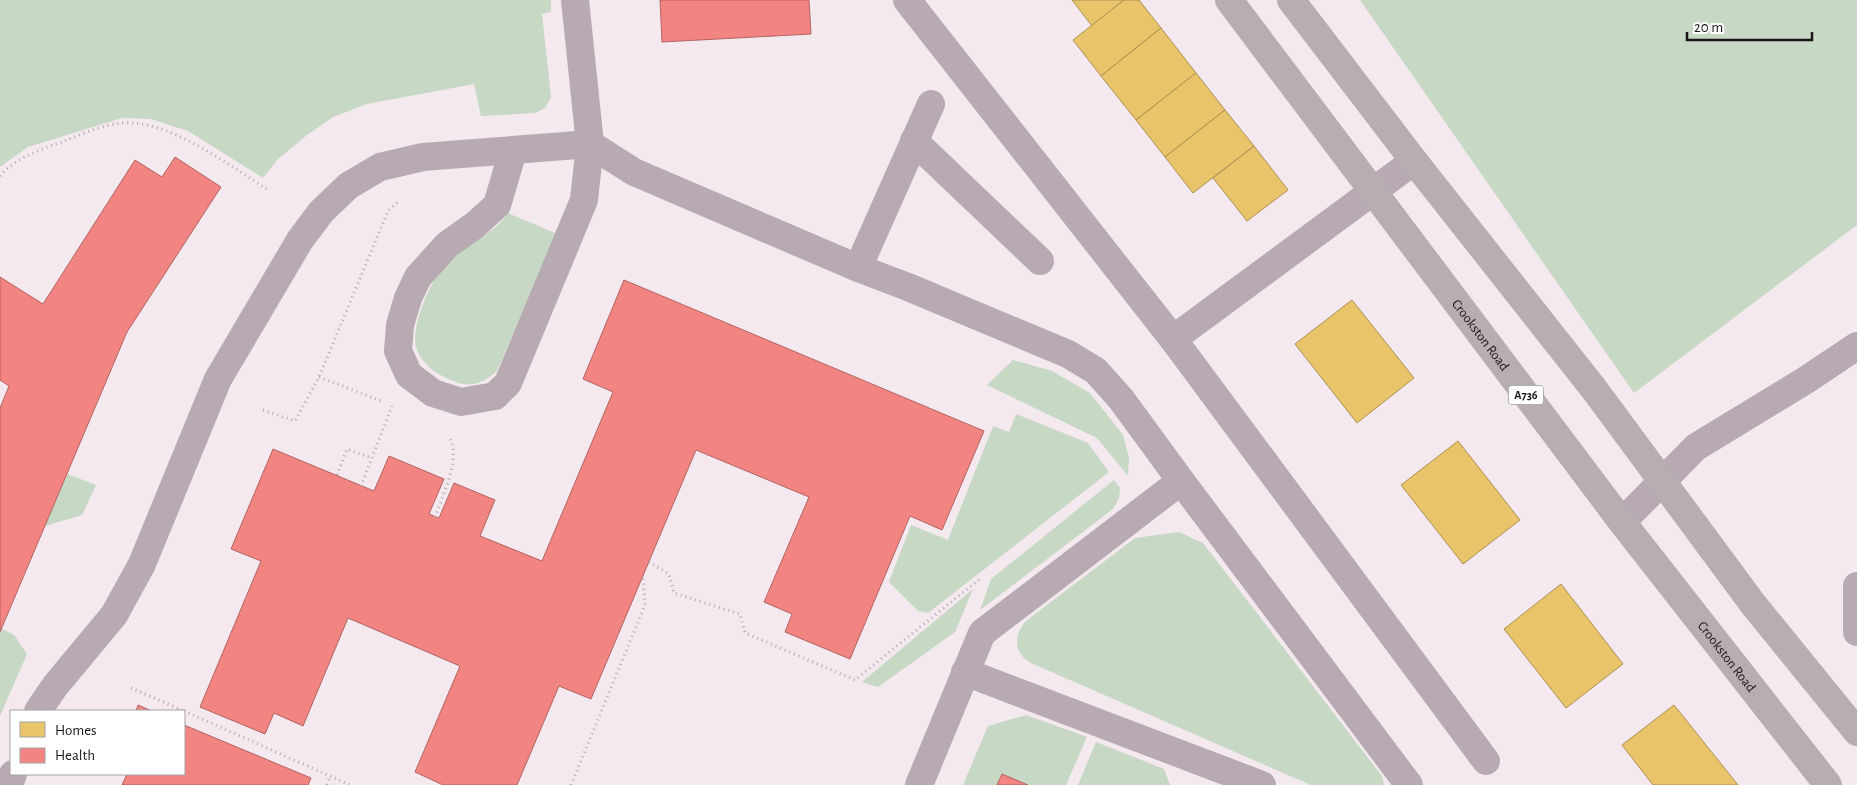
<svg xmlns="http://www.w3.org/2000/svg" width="1857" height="785" font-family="'Alegreya Sans',sans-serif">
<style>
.green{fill:#c7d8c4}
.homes{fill:#e9c46a;stroke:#ac9052}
.health{fill:#f28482;stroke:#b26362}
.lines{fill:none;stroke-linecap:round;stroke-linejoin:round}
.path{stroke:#b3a9af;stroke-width:3;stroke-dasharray:1 4;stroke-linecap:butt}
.minor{stroke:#b7aab2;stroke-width:28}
.major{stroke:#b8adb3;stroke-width:28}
.labels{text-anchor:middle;stroke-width:5;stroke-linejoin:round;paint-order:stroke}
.shield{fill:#fff;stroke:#605c5e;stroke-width:1}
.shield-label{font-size:12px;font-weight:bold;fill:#1c1619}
.street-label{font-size:14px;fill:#1c1619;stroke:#fff}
</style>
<rect width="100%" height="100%" fill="#f3e9ee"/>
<g class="green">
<polygon points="0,0 551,0 551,12 542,14 551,97 545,108 535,113 481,116 474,84 367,104 333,117 307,135 278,159 263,178 188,131 151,119 122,118 28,147 0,167"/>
<polygon points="1360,0 1857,0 1857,225 1634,393"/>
<path d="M508 213 557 234 497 371C485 382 472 388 456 382 440 376 425 368 418 352 408 334 427 289 439 273 445 266 454 258 461 251 476 238 497 231 508 213Z"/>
<polygon points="1013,360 1052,371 1090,393 1123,435 1129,458 1128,476 1097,438 987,385"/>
<polygon points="1016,414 1088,443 1109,472 928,613 918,611 889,582 911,525 948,540 993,426 1009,432"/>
<polygon points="67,474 96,485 82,515 45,526"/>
<polygon points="1114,480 1120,488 1119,498 1113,509 980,610 991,579"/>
<path d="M1179 532 1203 543 1382 776 1384 785H1311L1033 664C1013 654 1013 636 1026 621L1135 538Z"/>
<polygon points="973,589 955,632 878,687 862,682"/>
<polygon points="1,628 14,635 27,654 0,716 0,632"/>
<polygon points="1026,715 1087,737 1066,785 1028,785 1002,774 997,785 963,785 988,726"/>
<polygon points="1096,742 1164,769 1170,785 1078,785"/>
</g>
<g class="homes">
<polygon points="1072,0 1124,0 1092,26"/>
<polygon points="1124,0 1139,0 1161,28 1101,76 1073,40"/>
<polygon points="1161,28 1196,73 1136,120 1101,76"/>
<polygon points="1196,73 1225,110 1165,157 1136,120"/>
<polygon points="1225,110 1254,146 1193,193 1165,157"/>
<polygon points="1254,146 1288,190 1247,221 1213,178"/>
<polygon points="1352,300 1414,378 1357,423 1295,344"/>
<polygon points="1458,441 1520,520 1463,564 1401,485"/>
<polygon points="1561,584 1623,664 1566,708 1504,629"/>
<polygon points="1674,705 1738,785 1653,785 1622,745"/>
</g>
<g class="health">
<polygon points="660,0 809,0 811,34 662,42"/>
<polygon points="175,157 221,187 127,332 0,632 0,408 9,386 0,380 0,277 43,304 135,160 162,177"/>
<polygon points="624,280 984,431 942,530 910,516 850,659 785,632 792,614 764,602 809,497 696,450 591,699 559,686 517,785 443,785 415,772 460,666 348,618 303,726 274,713 265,734 200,707 261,561 231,549 273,449 374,491 389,456 444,479 429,514 439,518 454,483 495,500 480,536 542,561 613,392 583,379"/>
<polygon points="138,705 152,711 136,711"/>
<polygon points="184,725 311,778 308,785 122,785 127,774 184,774"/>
<polygon points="1002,774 1028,785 997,785"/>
</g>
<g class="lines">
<g class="path">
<path d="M0 176C13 159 44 148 64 141 82 134 102 125 122 123 168 119 228 165 267 189"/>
<polyline points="319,377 384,402"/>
<polyline points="263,410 295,421 319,377 388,211 400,200"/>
<polyline points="337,475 347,449 371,458"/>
<polyline points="361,486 392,406"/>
<path d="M435 517C442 496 462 458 449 437"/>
<polyline points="649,562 669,574 674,593 740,614 745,633 855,680 982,577"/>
<polyline points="131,688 184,711"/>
<polyline points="184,711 350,785"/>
<polyline points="327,785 330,776"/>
<polyline points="571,785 645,605 643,576"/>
</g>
<g class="minor">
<polyline points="907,0 1173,339 1486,761"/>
<polyline points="914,141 1040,261"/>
<polyline points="513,151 497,205 475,225 447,245 418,277 408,298 400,325 398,351 409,375 433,393 461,402 495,396 508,383 584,200 590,144 575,0"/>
<polyline points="858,268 931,104"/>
<polyline points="1173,339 1414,161"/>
<polyline points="1622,522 1696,447 1806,380 1857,346"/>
<polyline points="1857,586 1857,632"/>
<polyline points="965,672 1262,785"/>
<polyline points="38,711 55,686 114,615 142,564 218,379 300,240 321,212 348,186 380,167 423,157 590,144 634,172 858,268 908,287 1068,354 1096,371 1121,399 1181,481 1409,785"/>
<polyline points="9,785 13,774"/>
<polyline points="919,785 982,633 1181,481"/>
</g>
<g class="major">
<path id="s1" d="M1229 0 1622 522 1828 785"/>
<polyline points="1291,0 1414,161 1594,389 1753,604 1857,732"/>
</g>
</g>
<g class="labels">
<rect class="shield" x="1508.5" y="385.5" width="35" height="19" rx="4"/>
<g class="shield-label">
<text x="1526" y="399">A736</text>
</g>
<g class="street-label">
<text dy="5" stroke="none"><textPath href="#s1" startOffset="419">Crookston Road</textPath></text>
<text dy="5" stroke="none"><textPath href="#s1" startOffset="824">Crookston Road</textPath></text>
</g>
</g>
<rect x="10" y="710" width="175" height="65" fill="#ffffff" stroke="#a4a2a3"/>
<rect x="20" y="722" width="25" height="15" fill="#e9c46a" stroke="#a4a2a3"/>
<text x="55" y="735" font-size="15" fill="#1c1619">Homes</text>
<rect x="20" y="748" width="25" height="15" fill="#f28482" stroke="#a4a2a3"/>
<text x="55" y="760" font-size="15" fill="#1c1619">Health</text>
<path d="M1687 32v8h125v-8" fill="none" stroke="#1c1619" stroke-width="2.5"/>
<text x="1694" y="32" font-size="15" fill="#1c1619" stroke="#ffffff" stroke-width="4" paint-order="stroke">20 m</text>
</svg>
